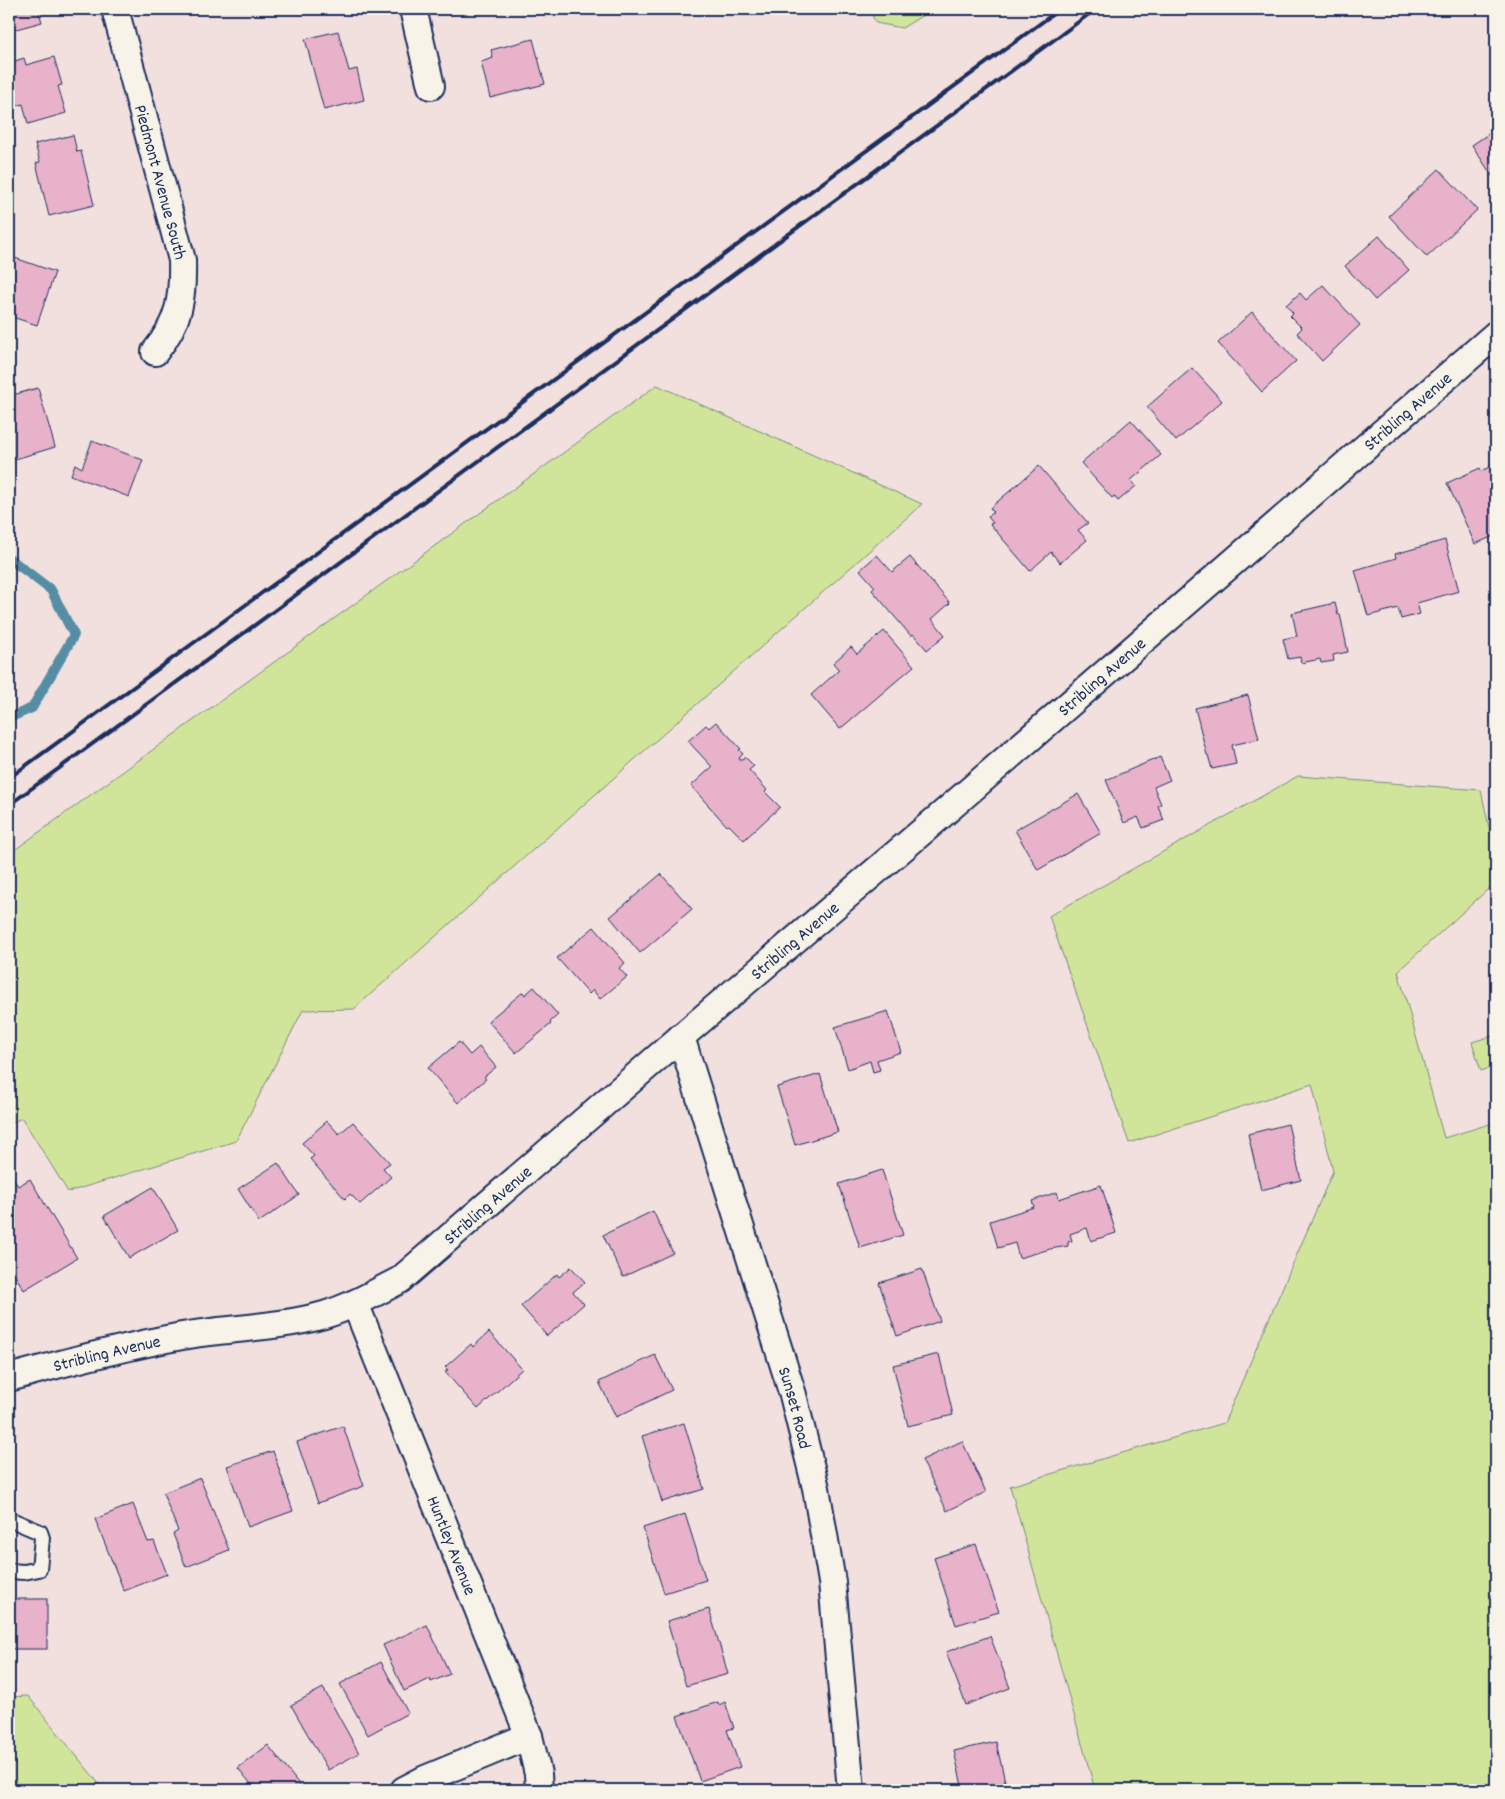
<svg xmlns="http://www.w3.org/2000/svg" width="1505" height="1799" font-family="Dekko,sans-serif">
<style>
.green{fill:#d1e59a;stroke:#768a7c}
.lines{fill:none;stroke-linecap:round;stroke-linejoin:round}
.stream{stroke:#558ea4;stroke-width:10}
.building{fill:#e8b2ca;stroke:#1b2f5e}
.lane-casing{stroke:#1b2f5e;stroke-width:18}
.street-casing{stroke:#1b2f5e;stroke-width:30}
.lane{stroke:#f7f3e8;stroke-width:14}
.street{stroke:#f7f3e8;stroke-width:26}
.rail{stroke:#1b2f5e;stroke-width:4}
.labels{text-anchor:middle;stroke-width:5;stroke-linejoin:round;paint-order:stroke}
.street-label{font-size:18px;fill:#1b2f5e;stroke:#f7f3e8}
</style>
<rect width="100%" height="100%" fill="#f2e0df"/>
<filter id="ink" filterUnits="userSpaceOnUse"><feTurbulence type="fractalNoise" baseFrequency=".02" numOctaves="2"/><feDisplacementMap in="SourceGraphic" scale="10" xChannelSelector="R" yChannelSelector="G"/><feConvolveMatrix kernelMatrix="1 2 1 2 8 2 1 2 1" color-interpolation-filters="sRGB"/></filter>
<g filter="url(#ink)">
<g class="green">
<polygon points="869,9 933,9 902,28 876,23"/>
<polygon points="657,385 922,504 354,1009 303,1010 236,1141 68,1192 22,1118 9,1124 9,854"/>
<polygon points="1298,776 1481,790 1496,860 1496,882 1398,971 1444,1138 1496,1122 1496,1790 1095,1790 1010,1486 1224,1423 1333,1171 1312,1084 1129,1143 1049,916"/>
<polygon points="1496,1035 1496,1066 1481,1071 1472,1042"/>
<polygon points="28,1696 104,1790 9,1790 9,1697"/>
</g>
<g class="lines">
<polyline class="stream" points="9,558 51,590 74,635 32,708 9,718"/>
</g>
<g class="building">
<polygon points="9,9 38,9 42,22 9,31"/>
<polygon points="338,31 349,71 357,69 364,100 324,110 305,39"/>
<polygon points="533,39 545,84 490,98 481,62 493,58 491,50"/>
<polygon points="54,57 62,85 58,86 66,113 28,124 23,104 9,108 9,63 24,58 26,65"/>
<polygon points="1496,129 1496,182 1472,145"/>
<polygon points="73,135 77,152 81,151 94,205 49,216 36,163 40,162 35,144"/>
<polygon points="1439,169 1477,210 1427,257 1389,216"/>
<polygon points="1379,236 1409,270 1375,300 1345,266"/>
<polygon points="15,258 55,272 37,325 9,316 9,276"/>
<polygon points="1323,285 1360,325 1322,361 1297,333 1302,328 1290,316 1293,313 1286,305 1300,293 1306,300"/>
<polygon points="1252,312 1296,361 1262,392 1218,343"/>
<polygon points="1192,368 1222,401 1176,441 1147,407"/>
<polygon points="38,388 55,447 9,461 9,396"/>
<polygon points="1131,420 1161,455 1131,480 1136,486 1118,501 1114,496 1112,498 1081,463"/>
<polygon points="92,441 143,460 129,497 71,475 75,464 82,468"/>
<polygon points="1496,464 1496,535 1475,544 1447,483 1480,468 1481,471"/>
<polygon points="1039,466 1088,523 1078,530 1087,540 1060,563 1051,552 1030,571 990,524 993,523 988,517 994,512 990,508"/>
<polygon points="1445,540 1459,591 1417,603 1420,614 1401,619 1398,608 1368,616 1355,570 1396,558 1395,554"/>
<polygon points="877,555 892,572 910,557 950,603 932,619 945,635 927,650 913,634 911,636 872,590 875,587 860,570"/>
<polygon points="1335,603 1338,615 1340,614 1348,652 1333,655 1334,661 1321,663 1320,659 1301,663 1300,657 1288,659 1283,639 1297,636 1292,613"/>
<polygon points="884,631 914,666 840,729 811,695 839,670 833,663 851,647 857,654"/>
<polygon points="1248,695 1259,739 1232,745 1236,764 1212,769 1208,755 1207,755 1195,708"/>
<polygon points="716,722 741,749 739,750 743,754 739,758 740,760 745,757 754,766 749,770 767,790 765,792 780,807 744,840 729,825 727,826 691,786 712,767 688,741 706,725 709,728"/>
<polygon points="1160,757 1170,780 1154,787 1161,804 1158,806 1164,820 1143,828 1138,817 1124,823 1106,780"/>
<polygon points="1078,794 1101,833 1038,870 1015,830"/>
<polygon points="661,874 692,909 640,953 610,917"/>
<polygon points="594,927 625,963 619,968 627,977 600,999 593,990 589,994 557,958"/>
<polygon points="534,987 558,1015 550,1022 551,1024 516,1053 488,1021 523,992 525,995"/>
<polygon points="888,1011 901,1052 877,1060 880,1070 873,1072 870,1061 848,1069 835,1027"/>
<polygon points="459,1042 470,1055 479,1047 496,1067 484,1077 486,1079 458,1103 428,1068"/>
<polygon points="820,1074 838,1132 795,1145 777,1087"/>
<polygon points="327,1121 339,1134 353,1122 390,1163 383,1168 391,1177 360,1204 350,1194 345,1199 310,1159 314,1156 302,1143"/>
<polygon points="1288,1124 1301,1180 1261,1190 1248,1134"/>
<polygon points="278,1163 299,1195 259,1222 238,1189"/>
<polygon points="882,1170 903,1235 860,1248 839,1184"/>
<polygon points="9,1171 18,1186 30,1179 77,1258 24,1290 9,1265"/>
<polygon points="1101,1185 1116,1233 1091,1241 1087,1228 1070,1234 1072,1241 1068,1242 1068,1246 1050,1249 1019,1258 1015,1243 998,1248 990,1221 1034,1207 1032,1201 1057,1192 1059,1199"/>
<polygon points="153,1187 178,1230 129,1258 104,1216"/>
<polygon points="653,1211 673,1253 623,1277 603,1235"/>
<polygon points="571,1267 585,1282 573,1292 584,1304 547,1336 521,1306 557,1274 559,1277"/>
<polygon points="922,1269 940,1321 897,1336 879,1283"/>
<polygon points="489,1332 522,1369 478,1409 445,1372 448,1370 445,1367 471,1344 473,1347"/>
<polygon points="939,1354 953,1415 908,1426 893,1365"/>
<polygon points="655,1355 672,1390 616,1417 599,1382"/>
<polygon points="684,1423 704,1489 662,1502 642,1436"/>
<polygon points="343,1426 364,1486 318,1503 297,1442"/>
<polygon points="962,1441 986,1492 947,1511 922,1460"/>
<polygon points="273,1451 293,1511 248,1527 227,1466"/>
<polygon points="200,1478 229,1550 186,1567 173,1534 178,1531 163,1493"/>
<polygon points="133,1504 148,1542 154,1541 167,1574 124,1591 95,1519"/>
<polygon points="685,1514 706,1580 664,1593 643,1528"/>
<polygon points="976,1544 999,1612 956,1625 934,1558"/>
<rect x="9" y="1599" width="38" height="50"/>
<polygon points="709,1609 728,1674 686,1686 667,1621"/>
<polygon points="427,1625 450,1674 431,1682 430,1679 404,1691 383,1645"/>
<polygon points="990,1636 1010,1688 966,1705 946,1652"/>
<polygon points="381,1662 408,1713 368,1735 340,1684"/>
<polygon points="323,1688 359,1753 328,1770 291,1705"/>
<polygon points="718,1702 719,1705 725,1702 734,1728 727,1730 740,1767 700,1781 677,1716"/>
<polygon points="996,1742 1007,1790 963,1790 954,1751"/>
<polygon points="268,1745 302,1788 299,1790 256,1790 238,1768"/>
</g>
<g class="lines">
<defs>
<polyline id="lane" points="9,1519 40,1532 42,1538 39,1569 24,1572 9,1571"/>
<g id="street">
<path id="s1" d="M115 9 182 260C183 298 180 321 155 352"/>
<polyline points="413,9 431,86"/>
<path id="s2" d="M681 1037 793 1395 816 1488 832 1582 851 1790"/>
<path id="s3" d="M355 1303 529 1736 538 1774 539 1790"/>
<path id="s4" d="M9 1378C66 1362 123 1347 182 1336 229 1328 278 1328 324 1315 351 1307 375 1293 400 1280L681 1037 945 812 1496 334"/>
<polyline points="404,1790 425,1779 529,1736"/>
</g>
</defs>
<use href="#lane" class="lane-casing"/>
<use href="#street" class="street-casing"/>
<use href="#lane" class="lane"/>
<use href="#street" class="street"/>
<g class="rail">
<polyline points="9,778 1060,9"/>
<polyline points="9,805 1096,9"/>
</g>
</g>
</g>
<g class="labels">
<g class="street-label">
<text dy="6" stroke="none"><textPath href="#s1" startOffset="179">Piedmont Avenue South</textPath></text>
<text dy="6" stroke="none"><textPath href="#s4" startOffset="1736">Stribling Avenue</textPath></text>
<text dy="6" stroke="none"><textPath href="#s4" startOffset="1331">Stribling Avenue</textPath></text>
<text dy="6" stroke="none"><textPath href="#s4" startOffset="926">Stribling Avenue</textPath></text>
<text dy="6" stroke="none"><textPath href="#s4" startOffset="521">Stribling Avenue</textPath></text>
<text dy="6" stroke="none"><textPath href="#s4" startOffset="101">Stribling Avenue</textPath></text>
<text dy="6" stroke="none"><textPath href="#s2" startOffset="388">Sunset Road</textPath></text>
<text dy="6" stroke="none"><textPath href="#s3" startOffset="261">Huntley Avenue</textPath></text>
</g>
</g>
<rect width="1505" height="1799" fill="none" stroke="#f7f3e8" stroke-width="30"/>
<rect x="15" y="15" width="1475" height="1769" fill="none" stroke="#1b2f5e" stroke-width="2" filter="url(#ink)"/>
</svg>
